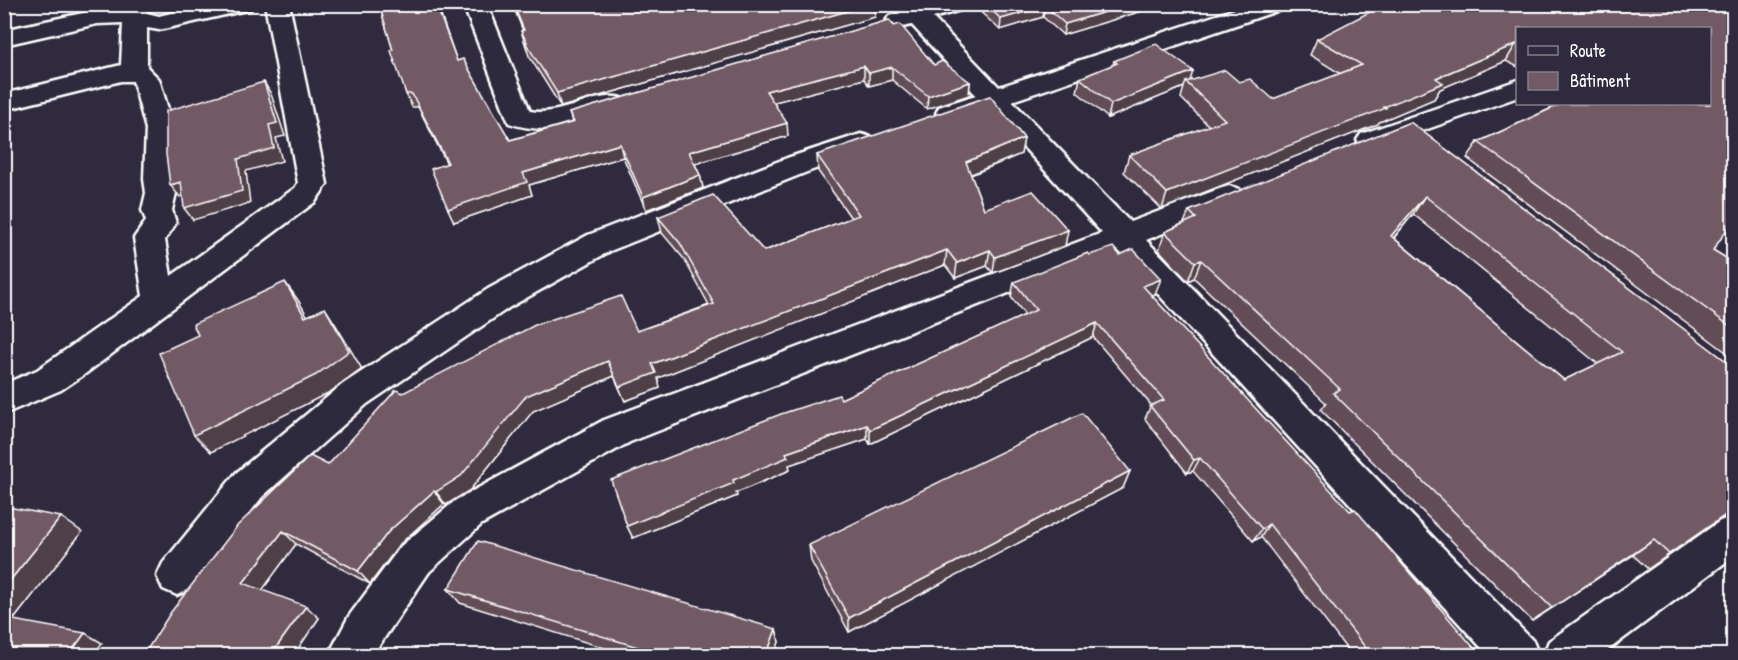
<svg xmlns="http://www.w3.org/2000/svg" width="1738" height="660" font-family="'Patrick Hand',sans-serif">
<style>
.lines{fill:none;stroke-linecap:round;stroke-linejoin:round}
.street-casing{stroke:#fff;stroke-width:5}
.street{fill:#2f2a3d;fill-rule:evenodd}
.wall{fill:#624d57;stroke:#fff;stroke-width:1.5;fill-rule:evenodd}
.shaded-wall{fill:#503f47;stroke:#fff;stroke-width:1.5}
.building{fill:#725a65;stroke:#fff;stroke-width:1.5;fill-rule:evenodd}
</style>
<rect width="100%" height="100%" fill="#2f2a3d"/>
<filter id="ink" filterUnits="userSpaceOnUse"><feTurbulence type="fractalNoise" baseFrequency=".0167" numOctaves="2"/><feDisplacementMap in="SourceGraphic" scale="12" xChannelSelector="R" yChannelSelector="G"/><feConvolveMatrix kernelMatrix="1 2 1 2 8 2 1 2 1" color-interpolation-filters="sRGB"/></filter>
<g filter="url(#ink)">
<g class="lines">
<defs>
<g id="street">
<polygon points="123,4 147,4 147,13 159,16 209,4 255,4 251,9 159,30 147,28 147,67 159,79 174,129 172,179 176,193 172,210 176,223 165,240 171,276 295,188 298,183 265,4 289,4 327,184 315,202 85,374 61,390 4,414 4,384 37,370 143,296 134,238 146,221 142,210 146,193 144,179 146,129 133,81 121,81 4,110 4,94 121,65 123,23 97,24 4,45 4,30 97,10 123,8"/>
<path d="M463 4H487L530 111C563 117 595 91 621 98L625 104 621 110C581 123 551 137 509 123Z"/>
<polygon points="894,4 920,4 922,6 968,4 964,9 933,18 999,87 1250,4 1287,4 1283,9 1012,101 1130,222 1219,189 1229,186 1239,189 1244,196 1239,203 1146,240 1533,641 1539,656 1489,656 1118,250 630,442 482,524 429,572 372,656 328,656 349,616 401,546 456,500 604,420 1102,233 989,109 949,122 939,119 936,113 939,107 976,95 912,25 898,28 889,26 886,21 889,16 901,13"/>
<polygon points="1518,80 1518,97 1371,149 1361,146 1357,140 1361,134"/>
<polygon points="861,134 871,137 875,143 871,149 807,172 610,251 510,307 367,404 262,497 191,589 177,595 163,589 157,576 163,563 236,473 343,384 488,289 588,235 787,158"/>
<polygon points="1734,516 1734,556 1600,656 1543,656 1549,641 1720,521"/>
</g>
</defs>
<use href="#street" class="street-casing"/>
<use href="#street" class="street"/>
</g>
<g class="wall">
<polygon points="379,4 437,4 457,61 510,140 572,122 569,113 889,20 934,65 970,82 969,95 927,109 892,80 869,86 864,79 774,102 788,136 695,164 700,175 703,188 646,210 623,157 529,185 532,195 454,222 447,164 418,107 412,107 406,94"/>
<polygon points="513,4 875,4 875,17 561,107 529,56 521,31 523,31 517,16"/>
<polygon points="972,4 1165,4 1063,35 1043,17 1000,30"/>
<polygon points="1734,4 1734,22 1728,23 1728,26 1734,33 1734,229 1729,226 1713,250 1734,263 1734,358 1467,158 1478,142 1556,106 1558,104 1710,104 1518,28 1518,67 1506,61 1440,89 1434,99 1379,122 1378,124 1162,209 1124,172 1129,155 1209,126 1181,98 1184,87 1108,118 1077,92 1080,78 1113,65 1114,61 1190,80 1239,82 1273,99 1341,74 1310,55 1317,39"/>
<path d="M1410 122 1734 367V514L1720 519 1648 569 1633 555 1532 621 1321 410 1326 403 1194 278 1188 281 1159 250 1165 232 1184 223 1189 211ZM1413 214 1598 364 1564 380 1394 238Z"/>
<polygon points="1024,138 1021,154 971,175 984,209 1065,246 993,273 987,266 955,278 945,265 658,378 660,388 625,401 614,376 533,411 470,490 446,505 444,504 400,544 370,584 296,544 262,590 319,618 293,656 143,656 328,465 403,393 637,331 709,305 684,259 662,233 658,217 764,251 851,218 818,171 817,155"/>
<polygon points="1090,255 1155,294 1152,296 1481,656 1352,656 1261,537 1253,541 1193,471 1187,473 1145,419 1151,405 1093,337 870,444 867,439 789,465 790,470 736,493 737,496 633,538 627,526 841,399 1025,315 1011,297 1014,282"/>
<polygon points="1130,471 1123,488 849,632 811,561 809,545"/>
<polygon points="4,512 82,532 15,618 4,616"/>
<polygon points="448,589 776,629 779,642 774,656 630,656 460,603"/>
</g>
<g class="shaded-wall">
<polygon points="872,4 875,4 875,17 561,107 557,93"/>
<polygon points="1131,4 1165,4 1063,35 1065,24"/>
<polygon points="1045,6 1043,17 1000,30 1001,19"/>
<polygon points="1734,8 1734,22 1719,25 1732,9"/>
<polygon points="1516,44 1506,61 1440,89 1434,99 1379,122 1378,124 1162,209 1167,193"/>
<polygon points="864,66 864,79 767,104 766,91"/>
<polygon points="892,67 892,80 869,86 869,73"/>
<polygon points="1193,71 1189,84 1186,82 1184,87 1108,118 1111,104"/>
<polygon points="264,82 271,94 285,136 276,138 282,161 246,171 250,203 193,220 184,208 238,159 269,125"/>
<polygon points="970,82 969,95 927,109 928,96"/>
<polygon points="787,123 788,136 691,165 689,152"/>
<polygon points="1024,138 1021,154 964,177 966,162"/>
<polygon points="620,144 623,157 529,185 532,195 454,222 448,209 523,173"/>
<polygon points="700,175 703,188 646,210 643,197"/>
<polygon points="181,182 190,194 180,197 170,185"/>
<polygon points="1425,196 1413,214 1380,254 1391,236"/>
<polygon points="1068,230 1065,246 993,273 995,257"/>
<polygon points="947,250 945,265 658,378 660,388 625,401 619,387 652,364"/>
<polygon points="990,250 987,266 955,278 957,263"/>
<polygon points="1201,260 1194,278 1188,281 1195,262"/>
<polygon points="1161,279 1155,294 1138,301 1143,286"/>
<polygon points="285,282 298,300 319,336 305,317"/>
<polygon points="325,308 337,327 362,369 330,392 211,452 194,435"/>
<polygon points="1097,323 1093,337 870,444 870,430"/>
<polygon points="608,361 614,376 533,411 470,490 446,505 436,492 526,396"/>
<polygon points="867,425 867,439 789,465 790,470 736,493 737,496 633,538 627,526 733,480 786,453"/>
<polygon points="1200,458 1193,471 1187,473 1194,460"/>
<polygon points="1130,471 1123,488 849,632 849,618"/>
<polygon points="434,491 444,504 400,544 370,584 358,571 389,531"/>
<polygon points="1734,509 1733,514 1719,519"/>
<polygon points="61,517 82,532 15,618 4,612 4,588"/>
<polygon points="1269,524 1261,537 1253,541 1262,529"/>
<polygon points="283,531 296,544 258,596 243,583"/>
<polygon points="1654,540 1633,555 1532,621 1552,608"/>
<polygon points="306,606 319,618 293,656 270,656"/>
<polygon points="776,629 779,642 774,656 766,656"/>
<polygon points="85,633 102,643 93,656 68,656"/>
</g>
<g class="building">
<polygon points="379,4 436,4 457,61 463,59 510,140 574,122 569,113 889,20 894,26 900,24 934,65 942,61 970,82 928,96 892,67 869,73 864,66 766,91 787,123 689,152 700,175 643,197 620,144 523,173 527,182 448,209 431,169 448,163 412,94 406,94 391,51 393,50"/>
<polygon points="513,4 872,4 557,93 525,42 527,42 521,31 524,30"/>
<polygon points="985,4 1131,4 1065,24 1045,6 1001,19"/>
<polygon points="1385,4 1734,4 1734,8 1732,9 1728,26 1734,33 1734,219 1713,250 1734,263 1734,329 1478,142 1561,104 1710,104 1710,28 1518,28 1518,45 1516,44 1436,78 1443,83 1384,107 1386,108 1167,193 1129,155 1225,120 1186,82 1225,70 1239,82 1250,79 1273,99 1362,65 1317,39"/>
<polygon points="1156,44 1193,71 1111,104 1080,78 1117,63 1114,61"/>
<polygon points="264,82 277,123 269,125 274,148 238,159 242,191 184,208 181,182 170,185 166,154 166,111"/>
<polygon points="990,96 1024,138 966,162 984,209 1033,191 1068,230 995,257 990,250 957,263 947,250 652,364 656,373 619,387 608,361 526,396 461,476 436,492 434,491 389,531 358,571 283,531 243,583 306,606 270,656 143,656 171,612 238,525 310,456 328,465 396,390 403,393 535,325 621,296 637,331 714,304 680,243 658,217 713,195 764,251 859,215 817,155"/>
<path d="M1410 122 1734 367V509L1669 554 1654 540 1552 608 1333 393 1340 389 1201 260 1195 262 1165 232 1196 218 1189 211ZM1425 196 1622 352 1564 380 1391 236Z"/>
<polygon points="1113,247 1120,255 1133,249 1161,279 1143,286 1350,511 1355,509 1481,656 1372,656 1269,524 1262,529 1200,458 1194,460 1150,406 1164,400 1097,323 870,430 867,425 786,453 788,457 733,480 734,483 627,526 611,480 781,414 839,395 841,399 1036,310 1014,282 1088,253 1090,255"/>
<polygon points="285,282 305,317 325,308 349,351 316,375 194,435 159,353 198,335 193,324"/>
<polygon points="1082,413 1130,471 849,618 809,545"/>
<polygon points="8,507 61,517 4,588 4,512"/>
<polygon points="478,541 776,629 766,656 667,656 448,589"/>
<polygon points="8,619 85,633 68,656 4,656 4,623"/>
</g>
</g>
<rect width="1738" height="660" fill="none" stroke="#2f2a3d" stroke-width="24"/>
<rect x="12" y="12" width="1714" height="636" fill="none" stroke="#fff" stroke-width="2" filter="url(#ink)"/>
<rect x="1516" y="27" width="195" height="78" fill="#2f2a3d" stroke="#827f8b" stroke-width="1.5"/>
<rect x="1528" y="46" width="30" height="9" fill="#2f2a3d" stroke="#827f8b" stroke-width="1.5"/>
<text x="1570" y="57" font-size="18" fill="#ffffff">Route</text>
<rect x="1528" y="72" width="30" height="18" fill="#725a65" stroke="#827f8b" stroke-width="1.5"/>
<text x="1570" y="87" font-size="18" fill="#ffffff">Bâtiment</text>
</svg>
